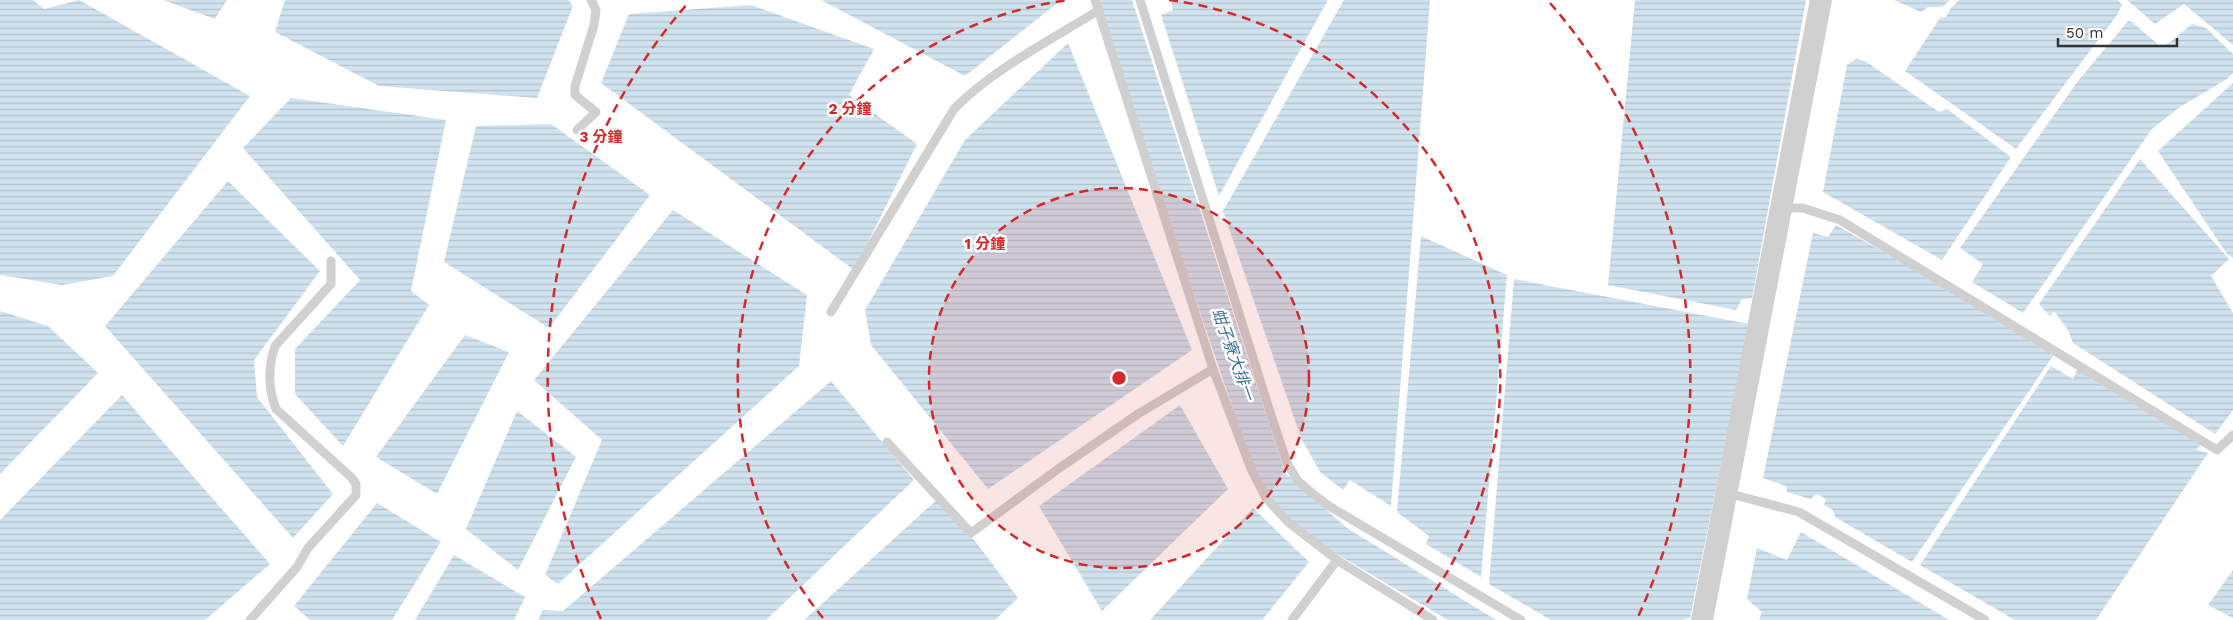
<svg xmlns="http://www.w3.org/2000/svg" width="2233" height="620" font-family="'Work Sans','Noto Sans TC',sans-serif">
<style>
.water{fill:url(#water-rules)}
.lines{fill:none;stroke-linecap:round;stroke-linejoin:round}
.service{stroke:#d0d0d0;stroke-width:9}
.tertiary{stroke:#d0d0d0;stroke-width:22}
.ring{fill:none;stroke:#d62828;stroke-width:2.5;stroke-dasharray:9 6}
.labels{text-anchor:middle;stroke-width:5;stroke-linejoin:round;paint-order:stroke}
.water-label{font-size:16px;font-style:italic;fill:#3f7597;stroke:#fff}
.centre{fill:#d62828;stroke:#fff;stroke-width:2.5}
.ring-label{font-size:15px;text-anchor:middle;font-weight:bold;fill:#d62828;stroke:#fff;stroke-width:5;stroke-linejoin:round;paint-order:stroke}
</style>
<defs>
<pattern id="water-rules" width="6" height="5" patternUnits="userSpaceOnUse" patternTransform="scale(1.25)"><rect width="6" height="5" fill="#cfe2ee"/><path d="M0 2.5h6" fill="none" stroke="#b2c2cd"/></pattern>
</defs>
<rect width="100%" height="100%" fill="#fff"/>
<g class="water">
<polygon points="0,0 33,0 44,9 79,0 250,96 113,276 62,285 0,275"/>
<polygon points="163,0 227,0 215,19"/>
<polygon points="285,0 568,0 573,6 537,98 379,86 275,32"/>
<polygon points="821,0 1060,0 1060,1 965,76"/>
<polygon points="1093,0 1132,0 1285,473 1347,528 1496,620 1448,620 1325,547 1282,513 1255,473"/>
<polygon points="1171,0 1328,0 1219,196 1161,15 1173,10"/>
<polygon points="1344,0 1430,0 1391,506 1350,480 1343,490 1320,472 1301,438 1223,211"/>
<polygon points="1635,0 1806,0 1752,298 1742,299 1736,310 1608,285"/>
<polygon points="1894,0 1950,0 1942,7 1928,7 1921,12"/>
<polygon points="1959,0 2118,0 2122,5 2117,15 2016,149 1905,71 1940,18 1946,17 1951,8"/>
<polygon points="2127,0 2233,0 2233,45 2184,4 2155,24"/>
<polygon points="751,5 874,49 849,95 917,144 854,270 601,83 629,14"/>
<polygon points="2128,21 2132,22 2160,46 2169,43 2192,24 2206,28 2233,54 2233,73 2227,79 2180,107 2152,129 2023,313 1972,282 1983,264 1960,248 2078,81"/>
<polygon points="1068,43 1192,350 988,489 871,345 865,310 965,140"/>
<polygon points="1856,59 1865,61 1939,112 1947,109 2011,157 1942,260 1823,192 1847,65"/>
<polygon points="2233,83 2233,258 2227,254 2158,151"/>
<polygon points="291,98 446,120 411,291 429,305 343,446 295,394 295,349 360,280 243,148"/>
<polygon points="551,124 650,195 549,328 444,262 476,126"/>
<polygon points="2140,159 2229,259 2211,276 2233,313 2233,410 2215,434 2073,343 2068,330 2054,311 2050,316 2039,304"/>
<polygon points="228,181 320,271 254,360 257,397 333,494 293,538 105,326"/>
<polygon points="673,210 807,295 799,366 558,584 545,575 602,440 534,380"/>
<polygon points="1836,225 2057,350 1912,562 1835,517 1833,510 1824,505 1826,499 1817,494 1810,499 1787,492 1786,486 1763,478 1813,233 1828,237"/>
<polygon points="1421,236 1507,275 1481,577 1426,544 1429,536 1397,512"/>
<polygon points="1514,279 1749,324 1690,618 1682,620 1551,620 1489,584"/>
<polygon points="0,311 48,326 98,373 0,474"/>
<polygon points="465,335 509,352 437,494 376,457"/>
<polygon points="2079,365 2202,443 2196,450 2208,453 2096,620 2015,620 1920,565 2051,366 2073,379"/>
<polygon points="831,381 914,480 766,620 538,620 543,610 563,611"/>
<polygon points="122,395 270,564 205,620 0,620 0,520"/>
<polygon points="1180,405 1228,489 1102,611 1039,506"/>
<polygon points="517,411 576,457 518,570 466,529"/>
<polygon points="941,496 1018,598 995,620 804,620"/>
<polygon points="377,503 441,542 392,620 310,620 294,606"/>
<polygon points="1253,508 1309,562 1262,620 1150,620"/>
<polygon points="1801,532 1949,620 1759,620 1762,612 1747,599 1757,548 1787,560"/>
<polygon points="454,555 525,597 514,620 415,620"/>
<polygon points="2233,570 2233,618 2208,605"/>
</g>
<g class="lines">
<g class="service">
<polyline points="1095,0 1213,369 1251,469 1266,498 1288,522 1337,560 1433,620"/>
<polyline points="1140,0 1272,418 1287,463 1298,481 1312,493 1329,506 1521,620"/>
<polyline points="577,130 596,112 575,95 575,86 594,25 596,10 591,0"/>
<polyline points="1781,208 1803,208 1840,220 2217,450 2233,435"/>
<path d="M831 312 954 109C993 69 1051 40 1099 10"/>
<polyline points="887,442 971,533 1058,469 1138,414 1213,369"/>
<polyline points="1727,493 1799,512 1985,620"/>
<path d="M250 620 297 567 308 548 356 495V484L352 478 276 409C268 389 268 366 275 346L331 284V261"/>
<polyline points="1292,620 1337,560"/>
</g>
<polyline class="tertiary" points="1702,620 1821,0"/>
</g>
<circle cx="1119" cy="378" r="190" fill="#d62828" fill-opacity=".12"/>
<g class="ring">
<circle cx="1119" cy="378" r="190"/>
<path d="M823 618A381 381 0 0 1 1069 0M1169 0A381 381 0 0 1 1415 618"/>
<path d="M601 619A571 571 0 0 1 688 3M1550 3A571 571 0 0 1 1637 619"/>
</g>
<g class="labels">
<g class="water-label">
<text transform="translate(1234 354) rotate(70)" y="6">蚶子寮大排一</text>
</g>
</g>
<circle cx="1119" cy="378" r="8" class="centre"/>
<g class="ring-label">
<text x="850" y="114">2 分鐘</text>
<text x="601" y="142">3 分鐘</text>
<text x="985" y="249">1 分鐘</text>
</g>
<path d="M2058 38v8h119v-8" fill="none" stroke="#333333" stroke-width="2.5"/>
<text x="2066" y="38" font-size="15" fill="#333333" stroke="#ffffff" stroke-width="4" paint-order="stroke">50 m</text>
</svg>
